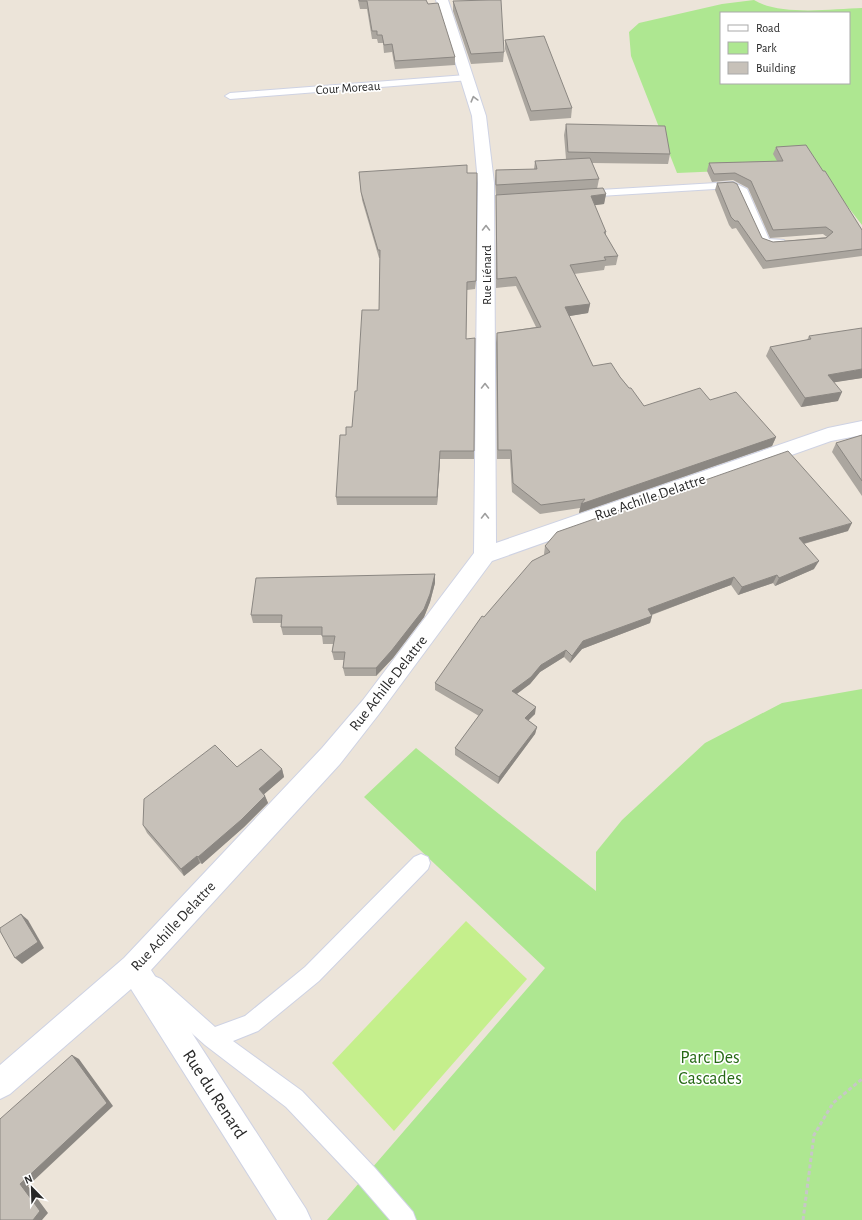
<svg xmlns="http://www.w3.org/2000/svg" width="862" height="1220" font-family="'Alegreya Sans',sans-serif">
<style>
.green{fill:#aee791;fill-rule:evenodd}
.pitch{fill:#c5ef8c}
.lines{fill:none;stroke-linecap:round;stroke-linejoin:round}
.lane-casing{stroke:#ced2e3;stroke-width:2}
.street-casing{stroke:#ced2e3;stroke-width:2}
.path{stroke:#c7c7c7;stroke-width:3;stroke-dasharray:4 2.5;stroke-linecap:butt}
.lane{fill:#fff;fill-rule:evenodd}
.street{fill:#fff;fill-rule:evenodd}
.wall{fill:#aba69f}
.shaded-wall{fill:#8b8782}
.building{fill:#c7c1b9;stroke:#8b8782}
.oneway{stroke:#9e9e9e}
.labels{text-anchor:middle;stroke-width:3.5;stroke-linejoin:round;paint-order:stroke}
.far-street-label{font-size:13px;fill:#282828;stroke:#fff}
.street-label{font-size:15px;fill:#282828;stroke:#fff}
.near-park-label{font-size:18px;fill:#266915;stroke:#fff}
.near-street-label{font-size:18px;fill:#282828;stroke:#fff}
</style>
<rect width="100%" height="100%" fill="#ece4d9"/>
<g class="green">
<path d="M754 0C779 16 832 9 862 8V225L817 167 677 173 631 56 629 32 639 23 722 4ZM721 13H849V83H721Z"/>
<polygon points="862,689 862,1220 327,1220 545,968 364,797 416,748 596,891 596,852 622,820 705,743 782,703"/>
</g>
<polygon class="pitch" points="466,921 527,979 394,1131 332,1063"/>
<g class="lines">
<defs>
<g id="lane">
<polygon points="466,75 471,78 470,80 230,99 225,96 230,93"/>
<polygon points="733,182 747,189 769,239 784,240 786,243 784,246 770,248 760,244 736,191 731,188 583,197 577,194 583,191"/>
<polygon points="421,854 428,857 430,863 428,869 319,981 258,1031 233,1041 302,1091 375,1168 413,1212 416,1220 390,1220 359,1184 286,1107 205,1045 147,993 144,986 147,979 154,976 161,979 215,1027 245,1016 305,967 414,857"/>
</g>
<polygon id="street" points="436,0 448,0 486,116 494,183 496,543 828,428 862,421 862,435 831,441 492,561 379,714 340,764 151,970 306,1209 311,1220 277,1220 131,989 10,1094 0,1099 0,1065 124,958 322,748 363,700 474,553 478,183 472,116"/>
</defs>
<use href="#lane" class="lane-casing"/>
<use href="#street" class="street-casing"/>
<polyline class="path" points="803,1220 814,1135 833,1103 862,1079"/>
<use href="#lane" class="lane"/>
<use href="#street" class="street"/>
</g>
<g class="wall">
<polygon points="358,0 426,0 455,57 455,65 395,69 392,52 384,53 383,43 378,43 377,39 372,39 367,9 360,9"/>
<polygon points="453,1 504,52 503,62 471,64 453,11"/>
<polygon points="505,40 572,108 571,118 530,121 505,49"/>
<polygon points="566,124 670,154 668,164 592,163 599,179 597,189 606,194 604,204 594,205 606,232 606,236 618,256 616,265 605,266 604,270 574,274 590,304 588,313 569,316 593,366 620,377 644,406 710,400 776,437 772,446 579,513 580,508 540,514 512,492 510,459 497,459 496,343 497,333 536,327 516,286 496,288 496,195 495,181 496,170 534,169 535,161 566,159 564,135"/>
<polygon points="776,147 823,171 862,230 862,256 763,269 736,228 732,229 729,225 715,190 717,183 762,238 773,242 827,237 823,234 770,238 748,188 733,180 712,182 707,171 709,163 777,161 773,154"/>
<polygon points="359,172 467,173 476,281 475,289 467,290 466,339 474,451 474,459 440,459 437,505 337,505 336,497 346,435 352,427 357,391 379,310 380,258 379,258 362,200"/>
<polygon points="809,336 862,378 834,382 838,401 801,407 766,356 770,347 807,340"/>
<polygon points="862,435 862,496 832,452 836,443"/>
<polygon points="848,531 804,544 814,569 775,586 773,583 738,595 731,585 696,598 652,615 652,616 650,623 582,649 570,663 564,657 540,672 530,684 517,694 535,714 528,720 537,727 535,734 498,784 455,755 455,748 479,716 435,690 435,683 484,617 545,555 544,554 545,546"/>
<polygon points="435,574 435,583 430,602 424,617 393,658 376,676 345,676 343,668 344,660 334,660 332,652 333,644 323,644 322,635 283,635 281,627 281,623 253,623 251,615"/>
<polygon points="237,767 282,769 284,777 264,794 265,796 268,803 244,827 202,864 200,863 184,876 147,833 143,825"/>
</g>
<g class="shaded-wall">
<polygon points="606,194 604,204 589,206 591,196"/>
<polygon points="590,304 588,313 564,317 565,307"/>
<polygon points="862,369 862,378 824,384 828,375"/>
<polygon points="842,392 838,401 801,407 805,398"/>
<polygon points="776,437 772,446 579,513 581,504"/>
<polygon points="440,451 440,459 437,505 437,497"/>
<polygon points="852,523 848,531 795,546 799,538"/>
<polygon points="819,561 814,569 775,586 779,578"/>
<polygon points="435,574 435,583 430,602 424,617 393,658 376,676 376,668"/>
<polygon points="777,575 773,583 738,595 742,587"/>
<polygon points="734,577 731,585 645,617 648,609"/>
<polygon points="652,616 650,623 582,649 570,663 572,656 583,641"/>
<polygon points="566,650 564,657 540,672 530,684 511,698 512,691 541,665"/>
<polygon points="536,707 535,714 524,725 525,718"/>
<polygon points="537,727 535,734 498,784 499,777"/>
<polygon points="282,769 284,777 262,796 259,789"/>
<polygon points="265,796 268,803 244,827 202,864 198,857"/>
<polygon points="197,856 200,863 184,876 181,869"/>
<polygon points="21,914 28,920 44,948 22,964 15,958"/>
<polygon points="72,1055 79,1059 113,1106 28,1186 48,1213 42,1220 33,1220 20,1184"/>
</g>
<g class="building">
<polygon points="359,0 426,0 428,4 438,3 455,57 395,61 392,44 384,45 382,35 377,35 377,31 372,31 367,1 359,1"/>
<polygon points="489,0 501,0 504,52 471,54 453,1"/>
<polygon points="544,36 572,108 531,111 505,40"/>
<polygon points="566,124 665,126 670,154 568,152"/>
<polygon points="806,145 823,171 825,171 862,230 862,249 766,261 738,221 735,221 731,217 717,183 733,182 737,184 762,238 773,242 826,238 833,232 826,227 773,230 751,181 735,173 714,174 709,163 783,161 776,147"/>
<polygon points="590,158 599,179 496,185 496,170 537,169 535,161"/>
<polygon points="467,165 467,173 477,173 477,175 476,281 467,282 466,339 475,338 474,451 440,451 437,497 336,497 340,435 346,435 346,427 352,427 355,391 357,391 362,310 379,310 380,250 378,250 361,192 359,172"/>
<polygon points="603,188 606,194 591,196 606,232 604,232 618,256 604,257 606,260 570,265 590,304 565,307 593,366 611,363 620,377 629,388 631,388 644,406 700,388 710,400 736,392 776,437 581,504 585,499 541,505 513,483 511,450 498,450 497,333 541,327 516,277 497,279 496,195"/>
<polygon points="862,328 862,369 828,375 842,392 805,398 770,347 811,339 809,336"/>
<polygon points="862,435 862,481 836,443"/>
<polygon points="788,451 852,523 799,538 819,561 779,578 777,575 742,587 734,577 699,590 648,609 652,616 583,641 572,656 566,650 541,665 531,677 512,691 536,707 525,718 537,727 499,777 455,748 483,710 435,683 482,616 484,617 532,561 550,552 545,546 557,532"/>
<polygon points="435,574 430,594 424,609 392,650 376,668 343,668 345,652 332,652 335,636 322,636 322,627 281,627 282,615 251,615 256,578"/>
<polygon points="215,745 237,767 261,749 282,769 259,789 265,796 241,820 198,857 197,856 181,869 143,825 144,799"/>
<polygon points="21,914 38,942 15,958 0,931 0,928"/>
<polygon points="72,1055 107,1103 20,1184 40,1211 33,1220 0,1220 0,1119"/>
</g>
<defs><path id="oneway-chevron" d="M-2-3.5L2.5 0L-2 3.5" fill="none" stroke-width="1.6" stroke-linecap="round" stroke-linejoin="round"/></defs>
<g class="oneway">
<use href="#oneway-chevron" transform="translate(474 99) rotate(-105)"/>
<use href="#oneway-chevron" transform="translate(486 228) rotate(-90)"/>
<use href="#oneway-chevron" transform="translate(485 386) rotate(-90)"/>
<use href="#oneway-chevron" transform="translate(485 516) rotate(-90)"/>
</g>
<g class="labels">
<g class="far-street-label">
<text transform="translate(348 87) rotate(-4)" y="5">Cour Moreau</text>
<text transform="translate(486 275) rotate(-90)" y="5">Rue Liénard</text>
</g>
<g class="street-label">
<text transform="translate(650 497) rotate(-19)" y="5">Rue Achille Delattre</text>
<text transform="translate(388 683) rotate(-52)" y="5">Rue Achille Delattre</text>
<text transform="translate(173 926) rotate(-47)" y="5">Rue Achille Delattre</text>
</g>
<g class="near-park-label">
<text x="710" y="1063">Parc Des<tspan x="710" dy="21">Cascades</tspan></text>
</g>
<g class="near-street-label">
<text transform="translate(215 1094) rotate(57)" y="6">Rue du Renard</text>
</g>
</g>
<rect x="720" y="12" width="130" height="72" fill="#ffffff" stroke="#a9a9a9"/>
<rect x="728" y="25" width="20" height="6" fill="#ffffff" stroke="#a9a9a9"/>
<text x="756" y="32" font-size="12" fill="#282828">Road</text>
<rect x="728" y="42" width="20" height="12" fill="#aee791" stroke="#a9a9a9"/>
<text x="756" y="52" font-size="12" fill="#282828">Park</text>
<rect x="728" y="62" width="20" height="12" fill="#c7c1b9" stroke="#a9a9a9"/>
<text x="756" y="72" font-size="12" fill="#282828">Building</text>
<g transform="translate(32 1188) rotate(337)" stroke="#ffffff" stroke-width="3" paint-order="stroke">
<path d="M0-3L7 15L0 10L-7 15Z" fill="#282828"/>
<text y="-6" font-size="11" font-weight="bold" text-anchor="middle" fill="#282828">N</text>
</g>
</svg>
